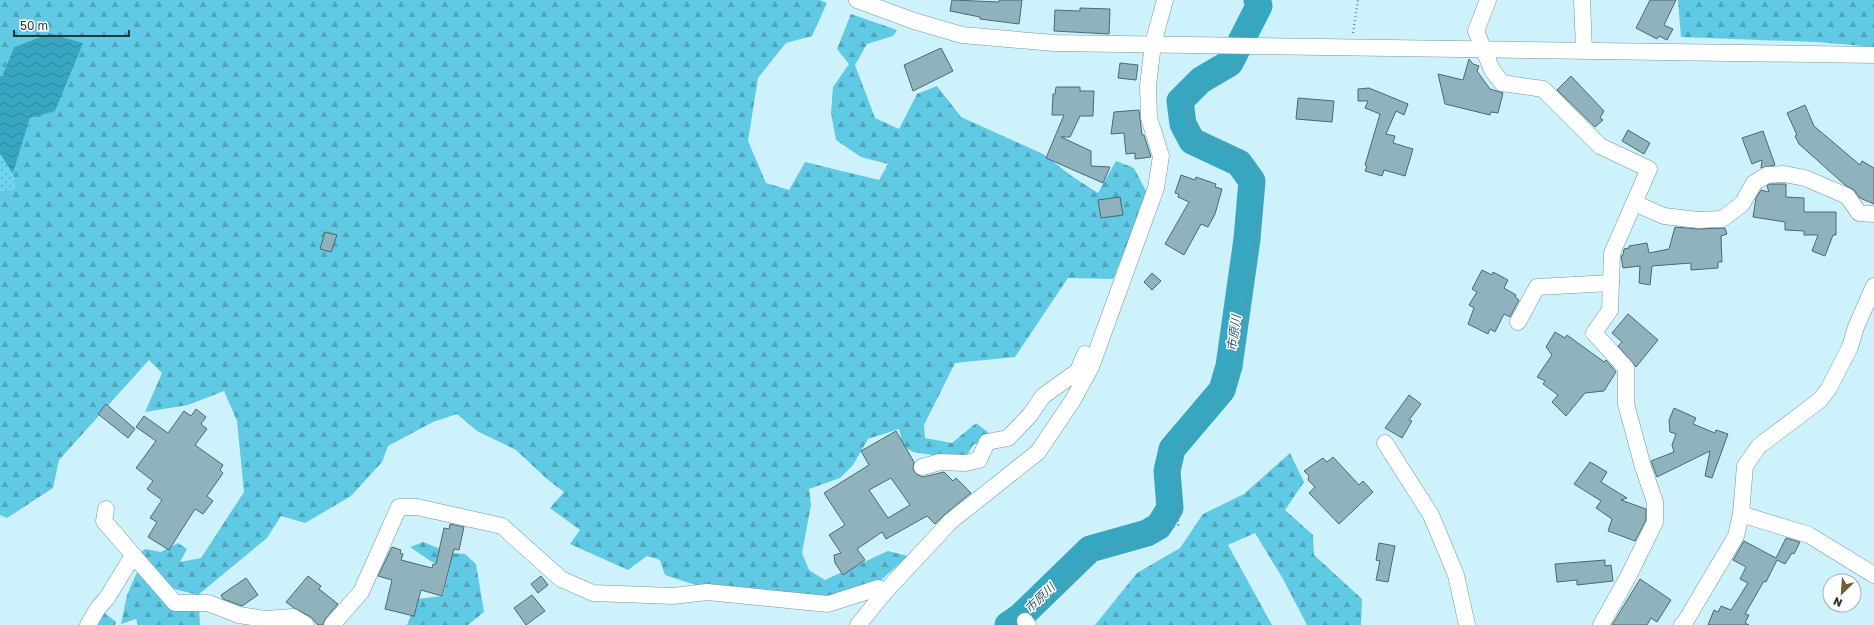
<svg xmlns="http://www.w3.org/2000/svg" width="1874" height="625" font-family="'Golos Text','Noto Sans JP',sans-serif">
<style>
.grass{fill:url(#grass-dots)}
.forest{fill:url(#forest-firs)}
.water{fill:url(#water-waves)}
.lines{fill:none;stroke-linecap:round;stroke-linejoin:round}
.river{stroke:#37a6c0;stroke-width:27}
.building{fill:#90b2bc;stroke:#4a6a73;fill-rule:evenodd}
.minor-casing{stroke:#74959e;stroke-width:17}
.path{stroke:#748c93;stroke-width:2.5;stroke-dasharray:1 3;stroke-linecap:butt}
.minor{stroke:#fff;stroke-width:16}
.labels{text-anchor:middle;stroke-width:3;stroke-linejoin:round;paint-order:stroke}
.water-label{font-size:12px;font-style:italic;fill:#2b5965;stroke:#fff}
</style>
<defs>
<pattern id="grass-dots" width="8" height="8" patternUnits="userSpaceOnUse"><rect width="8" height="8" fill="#6cd4ef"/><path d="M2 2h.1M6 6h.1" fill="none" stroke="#59adc3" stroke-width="1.8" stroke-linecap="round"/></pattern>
<pattern id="forest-firs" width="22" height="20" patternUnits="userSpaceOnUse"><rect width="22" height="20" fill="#60c9e4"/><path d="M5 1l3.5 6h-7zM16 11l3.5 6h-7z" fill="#4fa4ba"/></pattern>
<pattern id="water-waves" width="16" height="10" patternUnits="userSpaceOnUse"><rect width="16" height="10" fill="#37a6c0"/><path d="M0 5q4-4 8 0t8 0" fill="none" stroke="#2e889d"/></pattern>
</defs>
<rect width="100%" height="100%" fill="#cef2fc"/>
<polygon class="grass" points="0,154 13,174 15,189 0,191"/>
<g class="forest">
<polygon points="0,0 820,0 827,3 812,36 786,43 758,78 748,141 766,183 789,190 805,162 879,180 888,164 861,157 836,140 831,113 833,87 849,64 837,49 851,14 897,30 893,36 867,44 855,65 875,118 899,129 917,94 937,86 961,117 1043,154 1073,177 1098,193 1116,161 1134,168 1148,195 1113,279 1068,278 1015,357 955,363 924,425 925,438 952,443 976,423 994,437 973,445 964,460 913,452 903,446 899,429 868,439 853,465 840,478 809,489 811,505 802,553 809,570 825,580 888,551 908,556 869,591 829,597 705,588 665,575 660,560 647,556 628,570 570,544 580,530 550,508 564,492 548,480 516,450 477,431 457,414 433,422 388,446 382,462 351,496 305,523 281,516 267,538 198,595 174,589 156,573 140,553 145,549 161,552 178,543 187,549 180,562 201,558 244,492 237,421 224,391 188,405 145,412 162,373 149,360 59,460 53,488 7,518 0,515 0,191 15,189 13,174 30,118 83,43 50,33 14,47 2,76 0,76"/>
<polygon points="1678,0 1874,0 1874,47 1817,42 1681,37"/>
<polygon points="1290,453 1304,482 1285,510 1313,535 1314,555 1362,599 1361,625 1307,625 1283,579 1255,533 1228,545 1272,625 1095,625 1137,573 1180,548 1203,514 1244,494"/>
<polygon points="423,542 451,553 465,554 476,564 484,612 468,625 407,625 417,599 443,596 450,567 432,562 410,547"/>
<polygon points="138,570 199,609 200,625 138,625 136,619 121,624 127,595"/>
<polygon points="101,610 116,622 115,625 93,625"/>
</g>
<polygon class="water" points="50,33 83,43 55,111 30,118 13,174 0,154 0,76 2,76 14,47"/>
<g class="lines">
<polyline class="river" points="1008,625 1021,616 1090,549 1147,533 1159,526 1170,508 1167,471 1172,449 1222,390 1229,366 1247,239 1252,181 1239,163 1192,141 1183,124 1180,101 1201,80 1230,63 1259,6 1257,0"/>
</g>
<g class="building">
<polygon points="952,0 999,2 999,0 1022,0 1019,24 980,19 980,17 950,11"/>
<polygon points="1650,0 1676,0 1664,25 1673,29 1667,40 1659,36 1657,39 1636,28"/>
<polygon points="1080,8 1110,9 1109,34 1054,31 1055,10 1080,11"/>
<polygon points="941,48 953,71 913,91 904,65"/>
<polygon points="1469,59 1473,64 1479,66 1477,71 1490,89 1503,93 1498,113 1491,112 1490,115 1445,104 1438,74 1463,80"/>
<polygon points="1120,63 1138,65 1136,80 1118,78"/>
<polygon points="1571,76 1604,111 1600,118 1603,120 1595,127 1557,90"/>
<polygon points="1056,87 1080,87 1080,91 1094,91 1093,116 1080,116 1070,137 1061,137 1091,151 1091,166 1110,167 1103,183 1046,158 1064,115 1052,115 1053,94 1055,94"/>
<polygon points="1369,88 1408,104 1404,115 1396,111 1386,134 1395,136 1393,143 1413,149 1405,176 1384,170 1382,176 1365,171 1367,166 1365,165 1380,114 1365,108 1368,101 1358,101 1358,89"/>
<polygon points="1298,98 1334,101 1332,122 1296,119"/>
<polygon points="1805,105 1814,126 1860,165 1862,161 1874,168 1874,204 1860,198 1854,190 1845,185 1799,144 1795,136 1797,135 1787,113"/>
<polygon points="1139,110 1142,135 1144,135 1151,157 1135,159 1135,153 1126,154 1124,133 1111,134 1114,112"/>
<polygon points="1628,130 1650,143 1644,154 1622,141"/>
<polygon points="1763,131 1775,165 1761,168 1762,160 1752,164 1742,138"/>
<polygon points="1181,175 1195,180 1196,177 1216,184 1215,187 1222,189 1215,214 1208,227 1201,224 1184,255 1165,244 1189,202 1178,197 1179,194 1175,193"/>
<polygon points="1770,184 1786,184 1786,197 1804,198 1804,212 1836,212 1836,235 1833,235 1825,256 1812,251 1818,235 1804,235 1804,231 1785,230 1785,222 1753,217 1756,198 1761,190 1769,192 1767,186"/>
<polygon points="1120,197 1123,215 1101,218 1098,200"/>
<polygon points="1675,227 1698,229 1725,228 1727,234 1721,236 1722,262 1718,262 1718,268 1691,270 1691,263 1652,266 1650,285 1639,283 1640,266 1623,268 1621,256 1623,255 1624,249 1629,248 1629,246 1647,243 1649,253 1669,249"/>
<polygon points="325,232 337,235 331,252 320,249"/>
<polygon points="1482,270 1492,275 1493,272 1508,280 1504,288 1516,295 1515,297 1519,300 1510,317 1504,314 1495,332 1490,329 1488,334 1468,324 1474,308 1469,305 1477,292 1472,289"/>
<polygon points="1152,273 1161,281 1152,290 1144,282"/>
<polygon points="1628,314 1658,340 1636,367 1618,346 1622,342 1612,333"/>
<polygon points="1555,332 1565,338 1567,335 1604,362 1606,360 1616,372 1604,391 1585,393 1566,416 1552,402 1558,395 1543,384 1545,381 1537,377 1552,355 1546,347"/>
<polygon points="1409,395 1421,404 1409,420 1412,421 1402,438 1385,428"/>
<polygon points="106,404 135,429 128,438 98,414"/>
<polygon points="1674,408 1696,418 1693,424 1715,433 1716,430 1728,434 1712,478 1705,476 1710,451 1657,477 1651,461 1674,452 1672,445 1676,434 1670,432 1669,420"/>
<polygon points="196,409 206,417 201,424 207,429 195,445 223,465 220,470 223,473 207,496 213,501 203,514 195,509 169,550 148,537 157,522 150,518 162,500 147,489 153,481 136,468 156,441 136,427 144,416 168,433 184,411 191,416"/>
<path d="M896 431 914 462 913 469 916 474 923 477 944 472 953 481 956 478 971 493 945 514 935 524 927 516 886 539 882 532 857 549 865 560 843 575 835 563 834 555 841 553 829 535 845 525 824 493 869 465 861 451ZM891 478 910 505 888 518 869 490Z"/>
<polygon points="1333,457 1359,485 1363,481 1373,492 1339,524 1309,493 1315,487 1308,480 1309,476 1304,471 1323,458 1327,462"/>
<polygon points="1590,462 1607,472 1601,482 1627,498 1621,500 1646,509 1646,520 1635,541 1608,531 1612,519 1596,508 1601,501 1574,484"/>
<polygon points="450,524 464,527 459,550 454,549 442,596 421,590 414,616 385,609 392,580 378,576 392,547 401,550 400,553 403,554 401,560 432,568 433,564 436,564 444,528 449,529"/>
<polygon points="1786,538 1800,542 1794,554 1792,553 1785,564 1777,560 1766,582 1764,581 1745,614 1749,615 1745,623 1749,625 1708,625 1714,610 1718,612 1721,606 1731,610 1748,583 1740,579 1746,567 1733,560 1744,541 1776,558"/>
<polygon points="1379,543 1395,546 1388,582 1376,580 1380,561 1376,560"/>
<polygon points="1605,560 1605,566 1611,565 1613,581 1577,585 1577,580 1557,582 1555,564"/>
<polygon points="308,576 321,586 319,589 338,604 325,619 323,625 318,625 311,617 294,608 286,602"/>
<polygon points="541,576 548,585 538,593 531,584"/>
<polygon points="246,578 258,595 242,606 223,599 221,595"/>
<polygon points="1640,579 1671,600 1657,622 1651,618 1647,625 1612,625"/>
<polygon points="532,595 545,611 526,625 514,608"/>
</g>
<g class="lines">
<defs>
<g id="minor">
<polyline points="857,0 914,21 962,35 1054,43 1874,55"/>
<polyline points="1488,0 1476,31 1492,70 1502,83 1543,89 1600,146 1649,169 1612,253 1610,310 1594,333 1626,368 1626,404 1643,467 1655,502 1655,522 1628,577 1601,625"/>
<polyline points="1582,0 1584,50"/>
<polyline points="1634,203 1664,216 1698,220 1722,219 1742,204 1754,183 1767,175 1784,174 1805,178 1847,196 1859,213 1874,214"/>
<polyline points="1518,322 1537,287 1611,283"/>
<polyline points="1385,443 1431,515 1456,575 1467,625"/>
<polyline points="922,467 940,462 965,463 979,460 987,442 1008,438 1030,415 1043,396 1078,371 1085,354"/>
<polyline points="106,509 104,521 134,556"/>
<polyline points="1741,514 1809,535 1874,575"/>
<polyline points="1025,621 1028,625"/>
<polyline points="88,625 98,608 107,598 129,562 134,556 175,603 208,603 239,615 265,619 293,617 306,625"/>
<polyline points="332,625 361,592 399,507 417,507 502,526 561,579 593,593 673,596 707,592 828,604 878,588 884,593"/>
<polyline points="858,625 884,593 951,521 1038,452 1073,400 1091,367 1156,188 1161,156 1149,118 1148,86 1153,44 1165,0"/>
<polyline points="1682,625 1685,622 1736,536 1741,514 1745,466 1759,446 1820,400 1829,388 1850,347 1856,327 1874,286"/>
</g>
</defs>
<use href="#minor" class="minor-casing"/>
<g class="path">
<polyline points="1353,33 1358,0"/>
<polyline points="1036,610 1093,558 1178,525 1177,454 1197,427 1227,395 1236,371 1262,198 1259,175 1243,154 1206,138 1188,122 1189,101 1203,89 1233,74 1241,61"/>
</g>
<use href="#minor" class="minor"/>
</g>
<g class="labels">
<g class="water-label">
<text transform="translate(1234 333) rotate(-82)" y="4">市原川</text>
<text transform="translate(1040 598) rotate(-44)" y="4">市原川</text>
</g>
</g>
<g transform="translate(1842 593) rotate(205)"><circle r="19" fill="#ffffff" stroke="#a9afb1"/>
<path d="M0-3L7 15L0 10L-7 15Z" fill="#725e2d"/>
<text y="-6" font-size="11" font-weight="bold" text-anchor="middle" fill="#29373b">N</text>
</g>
<path d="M14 30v6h115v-6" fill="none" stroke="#29373b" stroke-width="2"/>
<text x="20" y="30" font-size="12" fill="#29373b" stroke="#ffffff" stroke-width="3" paint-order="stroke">50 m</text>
</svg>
